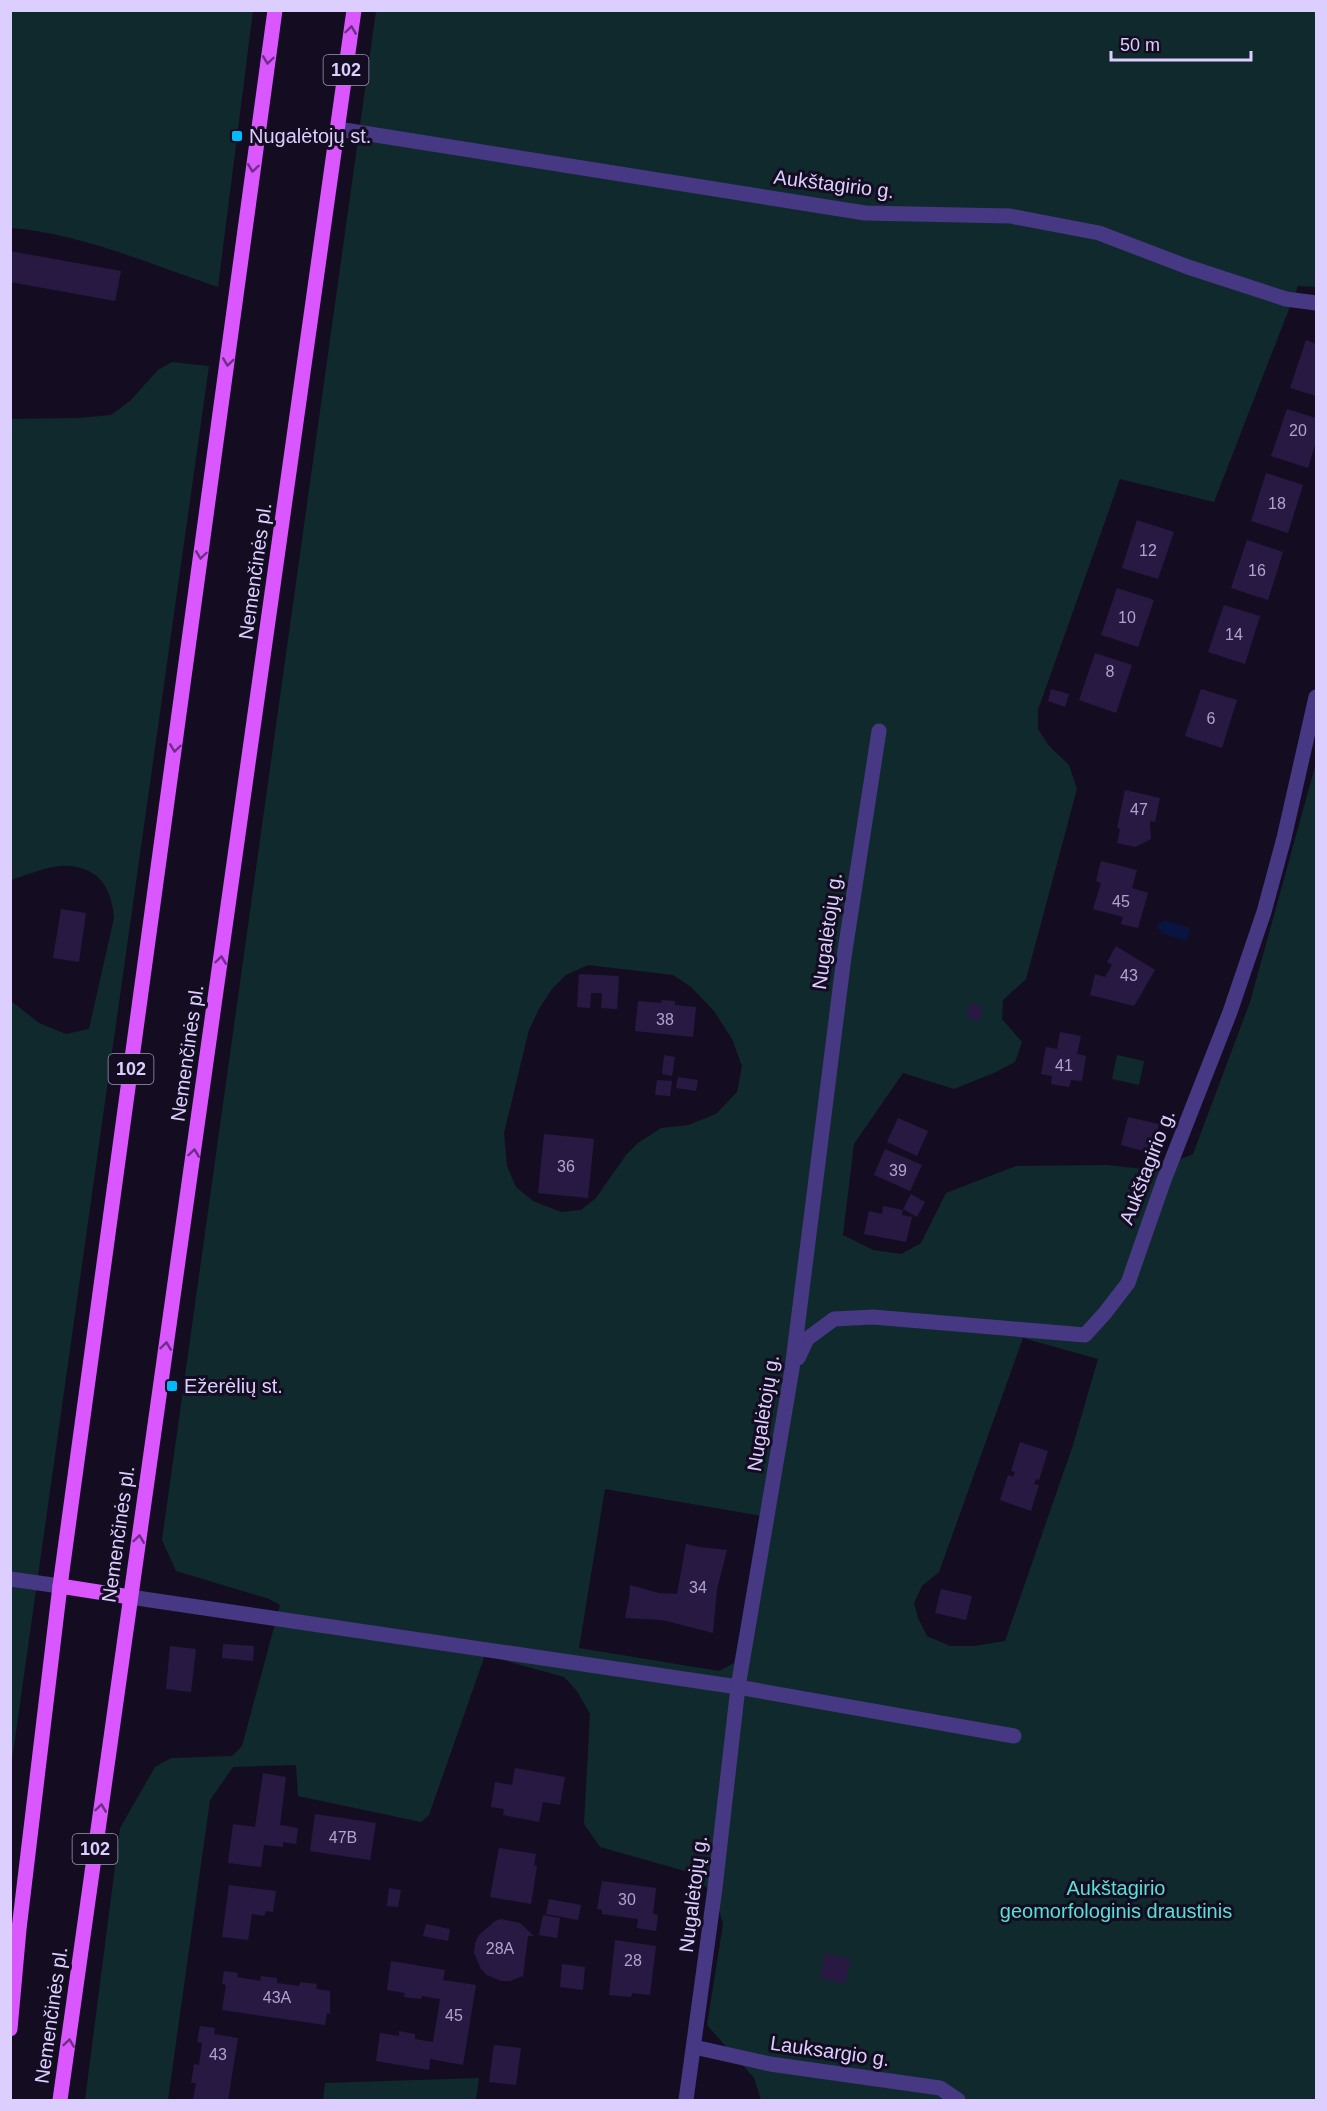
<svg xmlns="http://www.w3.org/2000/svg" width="1327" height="2111" font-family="Arial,sans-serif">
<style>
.green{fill:#10292c;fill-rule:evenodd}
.water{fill:#091440}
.building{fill:#281943}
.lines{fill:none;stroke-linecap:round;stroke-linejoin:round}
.street{stroke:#463882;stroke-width:15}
.primary{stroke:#da56ff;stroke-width:15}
.oneway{stroke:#6d2e85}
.poi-dot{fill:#00bafa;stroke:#140d22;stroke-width:2}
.labels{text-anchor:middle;stroke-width:6;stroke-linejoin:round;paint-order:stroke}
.number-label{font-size:16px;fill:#afa2d0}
.shield{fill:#140d22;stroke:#a095bd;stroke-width:1.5}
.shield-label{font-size:18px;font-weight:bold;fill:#dccfff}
.poi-label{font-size:20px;fill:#dccfff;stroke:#140d22;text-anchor:start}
.street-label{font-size:20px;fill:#dccfff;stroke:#140d22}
.park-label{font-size:20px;fill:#59e0d4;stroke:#140d22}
</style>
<rect width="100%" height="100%" fill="#140d22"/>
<g class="green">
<path d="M10 11H253L218 287C152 265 80 233 11 228Z"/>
<path d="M376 11H1316V287L1298 286 1214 502 1120 479 1038 710V729L1049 746 1069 765 1077 789 1026 979 1003 1000 1002 1019 1022 1042 1015 1062 996 1072 954 1089 903 1073 854 1144 843 1235 873 1250 901 1254 921 1243 946 1193 1016 1166 1106 1165 1154 1170 1193 1154 1250 1002 1316 763V2100H761L754 2078 707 2025 723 1924 715 1896 692 1873 600 1847 584 1824 590 1714 577 1691 564 1677 485 1655 429 1815 421 1822 298 1796 296 1765 233 1767 210 1800 168 2100H85L120 1828 155 1767 171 1758 232 1756 242 1746 280 1605 269 1599 176 1571 162 1540ZM588 965 673 975 691 987 714 1011 732 1039 742 1066 737 1092 716 1114 688 1125 661 1128 638 1143 626 1155 596 1198 581 1210 561 1212 533 1201 516 1187 507 1166 504 1133 529 1030 539 1009 552 989 566 975ZM1023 1338 1098 1359 1073 1445 1005 1641 975 1646H950L927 1636 918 1618 914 1603 922 1586 939 1572ZM605 1489 762 1516 734 1663 719 1671 579 1648Z"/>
<path d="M172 362 209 366 11 1767V1001L39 1023 66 1034 89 1029 114 918C112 890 101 869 70 866 51 864 28 875 11 880V419L78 418 111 415 130 401 158 370Z"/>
<polygon points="1117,1055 1144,1061 1139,1085 1112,1079"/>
<polygon points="479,2078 476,2100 323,2100 325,2083"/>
</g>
<polygon class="water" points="1164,920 1190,928 1187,941 1161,933 1161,930 1157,929 1159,922 1163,923"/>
<g class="building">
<polygon points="10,251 121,271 115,301 10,282"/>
<polygon points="1306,340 1316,344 1316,396 1290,388"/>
<polygon points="1287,409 1316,418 1316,442 1308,468 1271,456"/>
<polygon points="1266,473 1303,485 1288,533 1251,521"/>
<polygon points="1137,520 1174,532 1158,579 1122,568"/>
<polygon points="1247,540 1283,552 1268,600 1231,588"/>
<polygon points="1117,588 1154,600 1138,647 1101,635"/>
<polygon points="1224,605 1260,616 1245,664 1208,652"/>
<polygon points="1095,653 1132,665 1116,713 1079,700"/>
<polygon points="1051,689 1069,694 1065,707 1048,701"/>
<polygon points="1201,689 1237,700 1222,748 1185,736"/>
<polygon points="1125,790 1160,798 1155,822 1150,821 1150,825 1151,839 1135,847 1117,843 1120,829 1117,828"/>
<polygon points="1101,861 1137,870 1132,888 1148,893 1138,928 1121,924 1123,917 1093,909 1101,883 1096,881"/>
<polygon points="61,909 86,913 79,962 53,958"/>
<polygon points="1116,946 1155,970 1134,1006 1090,995 1095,974 1105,977 1112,965 1107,962"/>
<polygon points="579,974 619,976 617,1009 601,1008 602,993 591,993 590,1008 577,1007"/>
<polygon points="662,1000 675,1001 675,1005 696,1007 693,1037 635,1031 638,1001 661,1003"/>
<polygon points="970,1003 983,1007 980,1021 966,1017"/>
<polygon points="1060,1032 1081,1036 1077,1054 1086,1056 1082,1081 1071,1080 1069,1087 1051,1084 1052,1076 1041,1074 1046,1047 1057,1049"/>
<polygon points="664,1055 675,1057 672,1076 662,1074"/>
<polygon points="678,1077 698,1080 696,1091 676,1088"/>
<polygon points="657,1080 672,1081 670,1096 655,1095"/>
<polygon points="1128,1117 1159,1124 1152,1153 1121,1145"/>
<polygon points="898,1118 928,1131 917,1156 887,1142"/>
<polygon points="544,1134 594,1139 588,1198 538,1193"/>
<polygon points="885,1149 922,1165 910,1191 874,1175"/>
<polygon points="911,1194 925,1202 917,1217 903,1209"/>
<polygon points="883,1206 903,1210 902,1215 912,1217 906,1242 864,1234 869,1211 882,1214"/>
<polygon points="1020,1442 1048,1451 1039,1480 1036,1479 1034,1484 1039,1485 1031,1511 1000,1500 1008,1475 1013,1477 1015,1472 1011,1471"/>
<polygon points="686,1544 699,1547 727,1550 717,1589 713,1633 662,1620 625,1618 629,1598 630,1585 659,1593 677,1594"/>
<polygon points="941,1589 972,1596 966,1620 935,1613"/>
<polygon points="223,1644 254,1646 253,1661 222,1658"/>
<polygon points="170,1646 196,1649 191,1692 166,1689"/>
<polygon points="515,1768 565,1777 560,1805 543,1802 539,1822 503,1815 504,1809 491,1807 495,1782 512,1785"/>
<polygon points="263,1773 286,1777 280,1825 298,1828 296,1844 283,1842 283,1847 264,1845 261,1867 228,1863 233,1824 255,1827"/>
<polygon points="315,1814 376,1823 370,1860 310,1851"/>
<polygon points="499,1848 536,1854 534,1865 537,1866 531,1904 490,1897"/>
<polygon points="602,1881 656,1888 653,1914 658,1915 656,1931 637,1928 638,1919 602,1914 602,1910 597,1909"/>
<polygon points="229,1885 276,1891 273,1912 266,1911 264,1916 252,1914 248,1940 222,1937"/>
<polygon points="389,1888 401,1890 398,1907 387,1906"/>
<polygon points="549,1899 581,1905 578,1920 546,1914"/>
<polygon points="543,1915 560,1918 557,1938 539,1935"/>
<polygon points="501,1919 520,1923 534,1936 528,1936 523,1976 510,1981 501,1981 487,1975 481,1969 474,1953 475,1943 479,1935 495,1921"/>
<polygon points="426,1924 450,1929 448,1941 423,1936"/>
<polygon points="615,1940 656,1946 650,1995 632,1993 631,1997 609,1995"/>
<polygon points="825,1953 851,1959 845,1984 820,1978"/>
<polygon points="391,1961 445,1970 443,1980 476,1985 463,2065 430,2059 429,2070 376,2061 380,2033 399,2036 399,2031 415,2034 415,2039 433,2042 440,1999 422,1996 421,1999 404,1997 405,1993 387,1990"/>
<polygon points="562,1964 585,1967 583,1990 560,1987"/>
<polygon points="224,1971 238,1973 237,1977 260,1981 261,1976 277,1978 277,1983 299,1986 300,1982 317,1984 316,1989 330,1991 330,2014 327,2013 325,2025 222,2010 226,1985 222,1984"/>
<polygon points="200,2026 215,2028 214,2034 238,2038 228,2100 193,2100 196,2083 191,2083 194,2064 199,2065 202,2043 197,2042"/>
<polygon points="494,2045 521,2048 516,2085 489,2082"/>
</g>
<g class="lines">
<g class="street">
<polyline points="338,129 865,213 1010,216 1099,233 1188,267 1286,299 1316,303"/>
<polyline points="798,1358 807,1339 834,1319 873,1317 1085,1335 1105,1313 1128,1283 1164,1180 1230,1012 1264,912 1284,838 1316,697"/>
<polyline points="10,1579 60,1586"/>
<polyline points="130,1597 738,1687 1014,1736"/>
<polyline points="694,2047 770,2064 940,2088 958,2100"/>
<polyline points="686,2100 715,1888 738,1687 792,1369 844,957 879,731"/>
</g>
<g class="primary">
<polyline points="60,1586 130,1597"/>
<polyline points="10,2029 19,1929 60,1586 275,10"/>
<polyline points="60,2100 354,10"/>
</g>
</g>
<defs><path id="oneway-chevron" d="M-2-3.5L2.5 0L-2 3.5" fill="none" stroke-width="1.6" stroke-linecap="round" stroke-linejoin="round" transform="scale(1.5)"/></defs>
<g class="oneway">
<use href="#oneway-chevron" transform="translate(351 30) rotate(-82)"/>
<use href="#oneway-chevron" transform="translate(268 60) rotate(98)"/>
<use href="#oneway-chevron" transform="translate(253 168) rotate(98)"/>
<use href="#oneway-chevron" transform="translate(228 362) rotate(98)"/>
<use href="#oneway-chevron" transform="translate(201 555) rotate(98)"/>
<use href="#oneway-chevron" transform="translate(175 748) rotate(98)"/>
<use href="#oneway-chevron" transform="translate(221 960) rotate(-82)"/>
<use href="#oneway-chevron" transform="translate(194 1153) rotate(-82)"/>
<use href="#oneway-chevron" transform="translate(166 1346) rotate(-82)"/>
<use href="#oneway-chevron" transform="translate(139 1539) rotate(-82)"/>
<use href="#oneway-chevron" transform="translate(101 1808) rotate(-82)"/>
<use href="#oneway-chevron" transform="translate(69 2043) rotate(-82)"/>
</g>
<g class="poi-dot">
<rect x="231" y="130" width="12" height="12" rx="3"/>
<rect x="166" y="1380" width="12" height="12" rx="3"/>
</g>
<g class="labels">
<g class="number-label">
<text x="1298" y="436">20</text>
<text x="1277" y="509">18</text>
<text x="1148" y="556">12</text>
<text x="1257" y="576">16</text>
<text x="1127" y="623">10</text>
<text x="1234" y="640">14</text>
<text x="1110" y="677">8</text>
<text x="1211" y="724">6</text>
<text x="1139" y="815">47</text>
<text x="1121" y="907">45</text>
<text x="1129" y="981">43</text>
<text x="665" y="1025">38</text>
<text x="1064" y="1071">41</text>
<text x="566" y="1172">36</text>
<text x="898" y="1176">39</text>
<text x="698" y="1593">34</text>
<text x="343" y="1843">47B</text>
<text x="627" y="1905">30</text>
<text x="500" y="1954">28A</text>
<text x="633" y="1966">28</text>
<text x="277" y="2003">43A</text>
<text x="454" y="2021">45</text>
<text x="218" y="2060">43</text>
</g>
<g class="shield">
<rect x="323.5" y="55" width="45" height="30" rx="4.5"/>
<rect x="108.5" y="1054" width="45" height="30" rx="4.5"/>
<rect x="72.5" y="1834" width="45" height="30" rx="4.5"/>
</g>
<g class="shield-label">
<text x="346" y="76">102</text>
<text x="131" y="1075">102</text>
<text x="95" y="1855">102</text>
</g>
<g class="poi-label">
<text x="249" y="143">Nugalėtojų st.</text>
<text x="184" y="1393">Ežerėlių st.</text>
</g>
<g class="street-label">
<text transform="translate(834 184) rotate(7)" y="7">Aukštagirio g.</text>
<text transform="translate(255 571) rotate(-82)" y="7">Nemenčinės pl.</text>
<text transform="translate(827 931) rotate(-82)" y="7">Nugalėtojų g.</text>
<text transform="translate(187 1053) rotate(-82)" y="7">Nemenčinės pl.</text>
<text transform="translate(1147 1167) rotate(-69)" y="7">Aukštagirio g.</text>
<text transform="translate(763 1413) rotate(-81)" y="7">Nugalėtojų g.</text>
<text transform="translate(118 1534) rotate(-82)" y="7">Nemenčinės pl.</text>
<text transform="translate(693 1894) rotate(-83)" y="7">Nugalėtojų g.</text>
<text transform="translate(51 2015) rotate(-82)" y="7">Nemenčinės pl.</text>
<text transform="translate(830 2051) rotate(8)" y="7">Lauksargio g.</text>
</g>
<g class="park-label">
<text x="1116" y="1895">Aukštagirio<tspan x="1116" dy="23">geomorfologinis draustinis</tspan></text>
</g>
</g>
<rect width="1327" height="2111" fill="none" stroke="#dccfff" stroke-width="24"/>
<path d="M1111 51v9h140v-9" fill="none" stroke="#dccfff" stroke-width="3"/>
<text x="1120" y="51" font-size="18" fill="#dccfff" stroke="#140d22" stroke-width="4.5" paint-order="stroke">50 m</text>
</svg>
